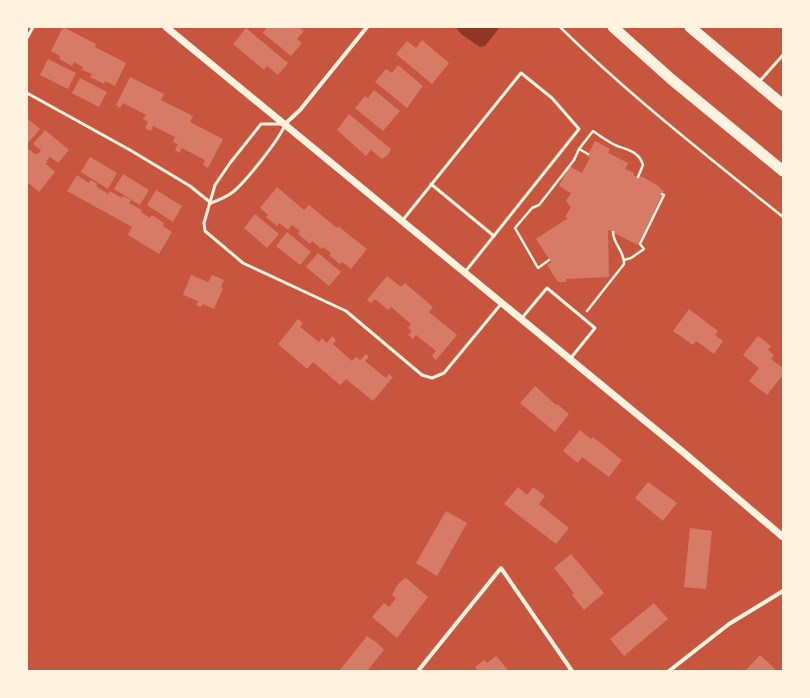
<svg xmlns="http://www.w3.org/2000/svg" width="810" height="698" font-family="'Nunito Sans',sans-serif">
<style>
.water{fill:#8f3625}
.building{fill:#d67c66}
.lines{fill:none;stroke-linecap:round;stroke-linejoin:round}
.path{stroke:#fff3e0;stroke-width:2.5}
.service{stroke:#fff3e0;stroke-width:3}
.minor{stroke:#fff3e0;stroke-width:4}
.tertiary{stroke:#fff3e0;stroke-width:7}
.trunk{stroke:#fff3e0;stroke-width:11}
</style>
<rect width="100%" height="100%" fill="#c8553d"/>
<polygon class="water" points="456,27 500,27 485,46 480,47 461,34"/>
<g class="building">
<polygon points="63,27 96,44 95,47 126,63 115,86 105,81 104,84 90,77 92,74 82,70 83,67 74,62 72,66 59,59 60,56 51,51"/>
<polygon points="267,27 299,27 304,31 297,39 302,43 291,56 263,33"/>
<polygon points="246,28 288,63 278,75 267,66 264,70 233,44"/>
<polygon points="422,40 449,63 432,84 396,54 407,41 416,48"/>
<polygon points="48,59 76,73 68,89 40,75"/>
<polygon points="398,65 423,86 407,108 375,82 386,69 392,73"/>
<polygon points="130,77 164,94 161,100 193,116 190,122 223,139 208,168 203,165 205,160 182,148 179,153 175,150 178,144 173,142 175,137 153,126 151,131 145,128 148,122 143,119 146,115 123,103 120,108 116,105"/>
<polygon points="80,78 107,92 99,107 72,93"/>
<polygon points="374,90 400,111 383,131 355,108 365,96 368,98"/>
<polygon points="349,114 391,149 388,155 382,159 371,150 366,156 337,130"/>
<polygon points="27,118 40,129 28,143 27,142"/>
<polygon points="45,130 69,150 58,163 50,157 46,161 48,162 46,164 55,172 39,192 27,182 27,148 35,154 37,153 38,154 41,150 33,144"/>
<polygon points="595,141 610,149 608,153 628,163 625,169 634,173 633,175 640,178 641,176 660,187 660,188 664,191 638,245 608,230 609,277 566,279 566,282 558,282 547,265 551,262 536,239 568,218 565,217 571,207 566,201 571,193 559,186 569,166 582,173 590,158 587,156"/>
<polygon points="90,157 117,173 108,189 81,172"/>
<polygon points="123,174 149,190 140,205 114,189"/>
<polygon points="77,175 89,183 91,180 97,184 96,186 108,194 110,191 122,198 123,196 131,200 129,203 142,210 141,212 150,218 152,215 164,223 163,226 172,232 159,254 128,235 132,227 67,191"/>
<polygon points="277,187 304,210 309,205 337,228 338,226 367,249 351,269 342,262 340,264 329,255 331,253 323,247 321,249 312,241 310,244 298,234 300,231 292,225 288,230 279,223 277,226 266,217 268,215 260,208"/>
<polygon points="156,190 182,206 173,222 147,205"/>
<polygon points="255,214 279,234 267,248 244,228"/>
<polygon points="287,232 311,252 300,265 276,246"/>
<polygon points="318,253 341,272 329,286 306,267"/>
<polygon points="191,275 208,282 212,275 224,280 221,287 223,288 214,309 203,304 201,307 196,305 198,301 183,295"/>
<polygon points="387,276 401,287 405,283 433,307 429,312 457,335 436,360 432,356 436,351 416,335 413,339 408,335 412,331 408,328 411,324 391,307 388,310 375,299 371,303 367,300"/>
<polygon points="689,309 718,331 715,335 723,341 714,354 696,341 693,345 673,331"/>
<polygon points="298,319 303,323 300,327 319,342 322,338 327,343 332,336 336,340 333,344 352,361 356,357 360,360 366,354 369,357 365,361 386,378 389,374 393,377 373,401 346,379 340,385 313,362 307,369 278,344"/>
<polygon points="758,336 771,346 768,350 774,355 771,359 783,368 783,375 767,395 749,381 759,368 743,355"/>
<polygon points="535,386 556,405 557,404 569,414 555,432 520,403"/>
<polygon points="580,430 591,439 593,437 622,460 609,477 582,457 578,463 563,451"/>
<polygon points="648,482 677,503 663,521 635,498"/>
<polygon points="518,487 527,495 533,487 545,496 539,504 569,528 556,544 504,504"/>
<polygon points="446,511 467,523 437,576 416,563"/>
<polygon points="690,528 712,531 706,589 684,587"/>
<polygon points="571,554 604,593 584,610 572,595 574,593 554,568"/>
<polygon points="406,578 428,597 397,638 372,617 384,603 389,607 396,598 392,595 396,587 402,580"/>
<polygon points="654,603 668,619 624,656 610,639"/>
<polygon points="367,636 376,642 384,650 367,671 339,671"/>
<polygon points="760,655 775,669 772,671 745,671"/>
<polygon points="496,656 509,671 478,671 475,667 484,660 487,663"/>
</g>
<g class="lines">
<g class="path">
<path d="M560 27C629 95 707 156 783 217"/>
<polyline points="579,149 588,154"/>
<path d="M549 260 538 268 515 228 532 208 539 205 574 160 579 149 593 131C600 136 607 141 615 145 627 150 639 151 643 165L638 177"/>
<polyline points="624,260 631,258 644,249 640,244 664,195 662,194"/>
<path d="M587 311 624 264C625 252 613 244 613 232"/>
</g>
<g class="service">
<polyline points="27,38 33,27"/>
<polyline points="758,83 783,55"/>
<polyline points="27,93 130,150 190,186 211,203"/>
<polyline points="280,124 261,124 230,163 215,185 204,223 205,231 243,263 346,311 422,375 432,378 444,373 501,304"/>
<polyline points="431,184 494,236"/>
<path d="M211 203C219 200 226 197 233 192 247 180 278 141 285 125"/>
<polyline points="402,221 521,73 552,98 579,129 465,272"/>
<polyline points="521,319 547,288 595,328 570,359"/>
</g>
<g class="minor">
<polyline points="285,124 300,110 367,27"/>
<polyline points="418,671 501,568 572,671"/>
<polyline points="669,671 729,624 783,591"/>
</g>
<polyline class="tertiary" points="166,27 683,452 783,537"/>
<g class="trunk">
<polyline points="613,27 671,79 783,171"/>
<polyline points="690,27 783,105"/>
</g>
</g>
<rect width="810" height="698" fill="none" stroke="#fff3e0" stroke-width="56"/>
</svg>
